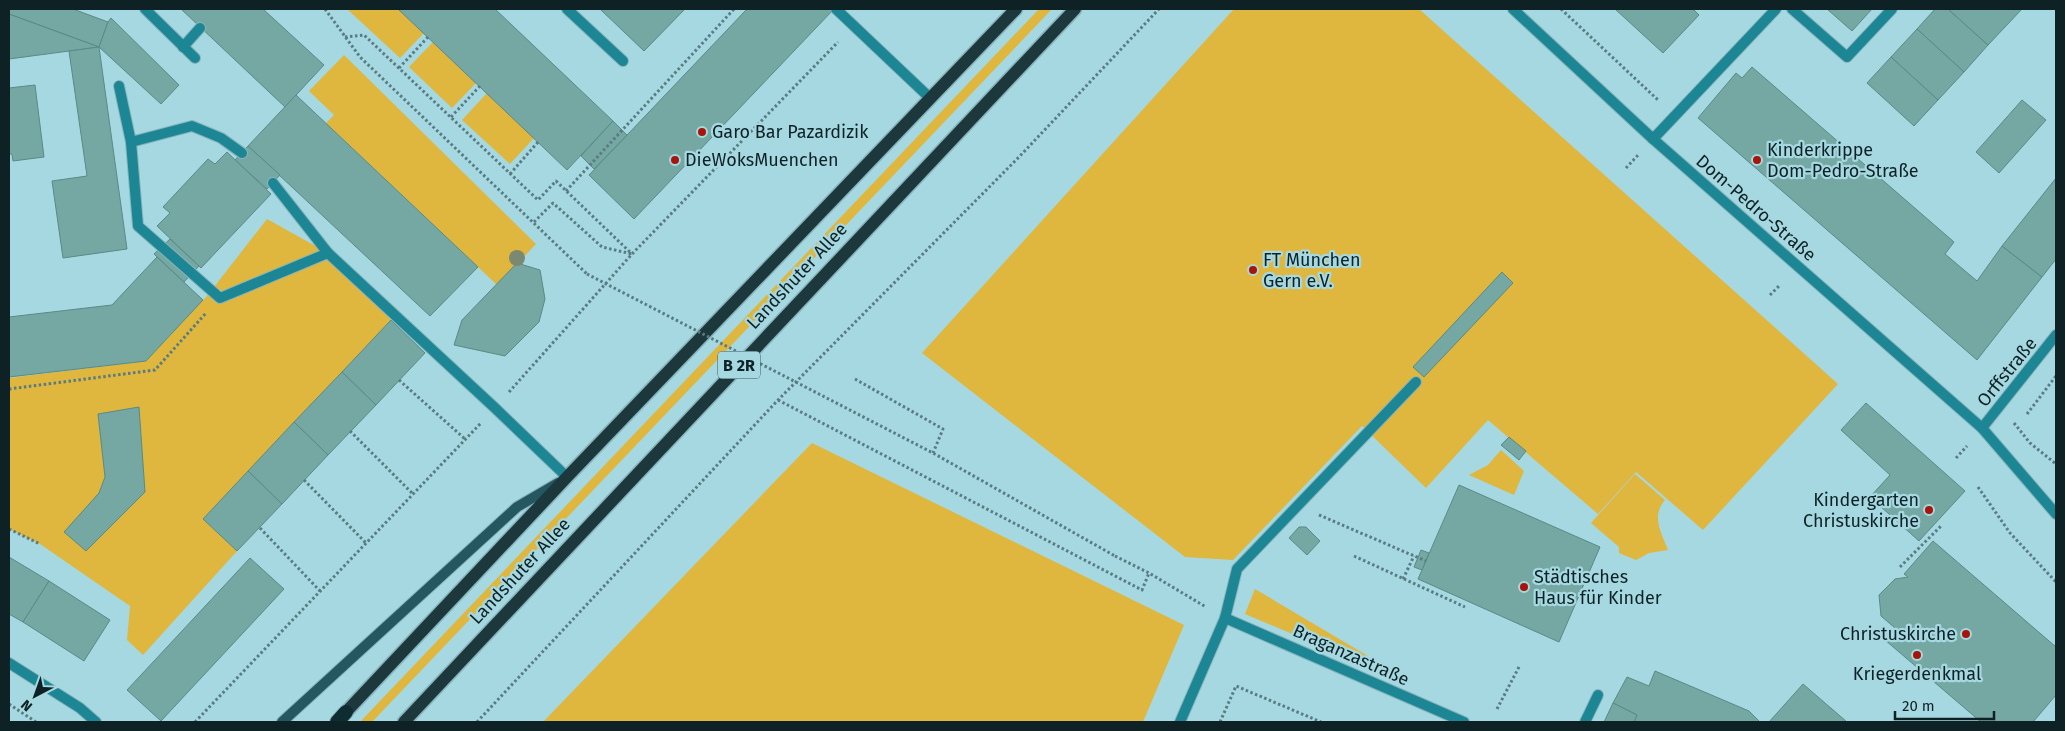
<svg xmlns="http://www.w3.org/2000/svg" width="2065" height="731" font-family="'Fira Sans',sans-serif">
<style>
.green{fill:#dfb63e}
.building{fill:#75a7a3;stroke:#598a86}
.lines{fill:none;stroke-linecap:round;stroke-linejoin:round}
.service-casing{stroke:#88b4bb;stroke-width:12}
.minor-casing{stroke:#88b4bb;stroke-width:12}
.secondary-casing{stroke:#88b4bb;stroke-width:12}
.primary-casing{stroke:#88b4bb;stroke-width:15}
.trunk-casing{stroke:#88b4bb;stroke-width:16}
.path{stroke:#597c82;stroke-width:3;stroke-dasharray:2.5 2.5;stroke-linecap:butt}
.service{stroke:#1c8695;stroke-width:10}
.minor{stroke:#1c8695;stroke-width:10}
.secondary{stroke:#24575f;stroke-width:10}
.primary{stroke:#1c383c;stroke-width:12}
.trunk{stroke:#0e2c31;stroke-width:14}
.path-bridge{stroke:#597c82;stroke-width:3;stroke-dasharray:2.5 2.5;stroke-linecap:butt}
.tree{fill:#7c8972}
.poi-dot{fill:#a7140a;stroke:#a6d8e1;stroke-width:2}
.labels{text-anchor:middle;stroke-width:4.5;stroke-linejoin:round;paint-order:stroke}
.shield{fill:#a6d8e1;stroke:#3c595d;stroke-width:1}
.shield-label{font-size:16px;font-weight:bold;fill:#0e2225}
.poi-label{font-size:18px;fill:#0e2225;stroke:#a6d8e1;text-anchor:start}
.street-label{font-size:18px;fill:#0e2225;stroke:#a6d8e1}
</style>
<rect width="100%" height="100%" fill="#a6d8e1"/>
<g class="green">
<polygon points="347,9 398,9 424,33 400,58"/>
<polygon points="1039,9 1052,9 372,722 360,722"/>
<polygon points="1234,9 1419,9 1838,384 1703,530 1636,472 1598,514 1488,420 1426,488 1362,426 1233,560 1185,557 922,353"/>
<polygon points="433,42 476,83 452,108 409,67"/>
<polygon points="344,55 536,244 497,285 326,123 334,115 309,91"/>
<polygon points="487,93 534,138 510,164 462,120"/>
<polygon points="267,219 328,253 391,320 203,519 237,551 143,655 127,640 130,606 40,544 9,529 9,378 146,361 207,296"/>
<polygon points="812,443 1184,625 1143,722 543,722"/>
<polygon points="1501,450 1524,471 1514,495 1469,475 1488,465"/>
<path d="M1635 474 1665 500C1651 516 1661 532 1668 550L1649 553 1636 560 1619 553V547L1591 523Z"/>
<polygon points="1255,589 1368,656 1366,665 1245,614"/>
</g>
<g class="building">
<polygon points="9,9 73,9 108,22 99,47 9,14"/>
<polygon points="181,9 263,9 324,65 285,107"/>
<polygon points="398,9 495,9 613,121 567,170"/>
<polygon points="600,9 685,9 644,51"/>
<polygon points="747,9 834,9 634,219 589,175"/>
<polygon points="1615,9 1693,9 1699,15 1663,53"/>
<polygon points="1827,9 1872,9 1852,31"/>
<polygon points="1935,9 1948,9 1988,45 1964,72 1917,29"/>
<polygon points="1948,9 2022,9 1988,45"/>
<polygon points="9,14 99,47 9,59"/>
<polygon points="111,18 179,85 161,104 99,47 108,22"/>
<polygon points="1917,29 1964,72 1938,100 1891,57"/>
<polygon points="99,47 127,249 63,258 52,181 87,176 69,51"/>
<polygon points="1891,57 1938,100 1914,126 1867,83"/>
<polygon points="1752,67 1954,242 1945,254 1977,281 2002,246 2042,277 1977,360 1698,118 1736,73 1742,78"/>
<polygon points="35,85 44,157 13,161 12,154 9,154 9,88"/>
<polygon points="296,95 478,267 430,316 248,146"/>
<polygon points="2022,100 2046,120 1999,173 1976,152"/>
<polygon points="613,121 627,135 594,169 581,156"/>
<polygon points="248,146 280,175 267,189 235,160"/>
<polygon points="227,152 271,194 201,268 157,226 170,213 163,207 208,159 215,164"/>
<polygon points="2056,178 2056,259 2042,277 2002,246"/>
<polygon points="170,239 199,266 184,282 154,254"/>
<polygon points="157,257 203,300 146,361 9,377 9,317 112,305"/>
<polygon points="517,263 540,270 545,299 539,322 505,356 454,345 462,320"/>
<polygon points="1502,272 1513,283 1424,377 1413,367"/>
<polygon points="391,320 425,353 376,405 342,372"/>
<polygon points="342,372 376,405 328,455 294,422"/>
<polygon points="1866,403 1965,491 1919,541 1870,497 1890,475 1841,430"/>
<polygon points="139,407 145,492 86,551 64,532 99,493 105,477 98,414"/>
<polygon points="294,422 328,455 282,504 248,471"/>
<polygon points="1509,437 1526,451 1519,460 1501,445"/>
<polygon points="248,471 282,504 237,551 203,519"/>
<polygon points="1459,485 1600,547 1559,642 1418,579"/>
<polygon points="1299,527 1306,527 1320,541 1307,555 1289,538"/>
<polygon points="1933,541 2056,647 2056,695 2033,722 1981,722 1885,640 1895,628 1881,616 1879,595 1895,579 1908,577 1904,574"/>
<polygon points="1421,550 1429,553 1422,570 1414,567"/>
<polygon points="9,557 49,581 23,622 9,614"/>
<polygon points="250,558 284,589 161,721 127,690"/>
<polygon points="49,581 110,620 84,661 23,622"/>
<polygon points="1655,671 1749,711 1760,722 1634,722 1637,715 1613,703 1627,677 1649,686"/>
<polygon points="1803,684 1847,722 1769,722"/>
<polygon points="1613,703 1637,715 1634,722 1604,722"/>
</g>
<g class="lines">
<defs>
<g id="service">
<polyline points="145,9 195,58"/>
<polyline points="567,9 623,61"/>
<polyline points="836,9 930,98"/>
<polyline points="183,47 200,28"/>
<polyline points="119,86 131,142"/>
<polyline points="242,153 221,138 192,126 131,142 138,226 220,298 328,253"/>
<polyline points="273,183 328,253 495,408 567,477"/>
<polyline points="1225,618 1237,569 1416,382"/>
<polyline points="1585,722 1598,695"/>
</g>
<g id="minor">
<polyline points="1513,9 1653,139 1982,428 2056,514"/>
<polyline points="1792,9 1847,57 1892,9"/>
<polyline points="1653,139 1776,9"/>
<polyline points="1982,428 2056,335"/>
<polyline points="9,663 80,708 96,722"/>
<polyline points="1180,722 1225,618 1464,722"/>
</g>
<polyline id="secondary" points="282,722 517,507 558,483"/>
<g id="primary">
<polyline points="346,712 567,477 1016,9"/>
<polyline points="404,722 1075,9"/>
</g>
<polyline id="trunk" points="337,722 346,712"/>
</defs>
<use href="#service" class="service-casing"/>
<use href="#minor" class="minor-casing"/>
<use href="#secondary" class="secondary-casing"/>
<use href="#primary" class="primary-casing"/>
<use href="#trunk" class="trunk-casing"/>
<g class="path">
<polyline points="325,9 360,57 587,274"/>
<polyline points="1561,9 1658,100"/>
<polyline points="345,37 364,35 538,200 556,181 632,254"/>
<polyline points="399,68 428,37"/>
<polyline points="451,117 480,86"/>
<polyline points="1626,168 1639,154"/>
<polyline points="510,174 538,142"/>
<polyline points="566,191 734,9"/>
<polyline points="534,222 553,203 602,247 632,254"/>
<polyline points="1770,295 1779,286"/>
<polyline points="855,379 943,429 933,453"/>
<polyline points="399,380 465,439"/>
<polyline points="9,389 155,370 206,313"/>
<polyline points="509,392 632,254 838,42"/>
<polyline points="778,400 1142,590 1149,573"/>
<polyline points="2027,414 2056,376"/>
<polyline points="2014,423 2030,443 2056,464"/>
<polyline points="350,431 413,494"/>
<polyline points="1956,458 1967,446"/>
<polyline points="304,480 366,543"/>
<polyline points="1978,487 2010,533 2056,582"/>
<polyline points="1319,515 1426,561"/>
<polyline points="260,528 320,591"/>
<polyline points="9,529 40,544"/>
<polyline points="1115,556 1149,573 1206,607"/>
<polyline points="1354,556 1465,607"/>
<polyline points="1900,567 1941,526"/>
<polyline points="1403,579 1414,556"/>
<polyline points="9,704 36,722"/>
<polyline points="1497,709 1520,665"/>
<polyline points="195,722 481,423"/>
<polyline points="477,722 778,400 1019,157 1159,9"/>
<polyline points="1220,722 1236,686 1321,722"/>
</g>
<use href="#service" class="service"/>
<use href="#minor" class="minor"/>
<use href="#secondary" class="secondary"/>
<use href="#primary" class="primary"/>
<use href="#trunk" class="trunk"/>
<polyline class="path-bridge" points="587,274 933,453 1115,556"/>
</g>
<circle class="tree" cx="517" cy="258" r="8"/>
<g class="poi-dot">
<circle cx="702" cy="132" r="5"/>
<circle cx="675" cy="160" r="5"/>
<circle cx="1757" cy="160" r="5"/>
<circle cx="1253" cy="270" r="5"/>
<circle cx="1929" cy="510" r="5"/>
<circle cx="1524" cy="587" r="5"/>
<circle cx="1966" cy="634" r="5"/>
<circle cx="1917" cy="655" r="5"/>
</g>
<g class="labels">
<rect class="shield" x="718" y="351.5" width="42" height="27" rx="4"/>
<g class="shield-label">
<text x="739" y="371">B 2R</text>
</g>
<g class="poi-label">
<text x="712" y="138">Garo Bar Pazardizik</text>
<text x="1767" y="156">Kinderkrippe<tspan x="1767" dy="21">Dom-Pedro-Straße</tspan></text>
<text x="685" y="166">DieWoksMuenchen</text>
<text x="1263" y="266">FT München<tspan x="1263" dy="21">Gern e.V.</tspan></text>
<text x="1919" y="506" text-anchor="end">Kindergarten<tspan x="1919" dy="21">Christuskirche</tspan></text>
<text x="1534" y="583">Städtisches<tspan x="1534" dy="21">Haus für Kinder</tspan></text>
<text x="1956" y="640" text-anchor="end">Christuskirche</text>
<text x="1917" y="680" text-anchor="middle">Kriegerdenkmal</text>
</g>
<g class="street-label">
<text transform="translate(1756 208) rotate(41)" y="6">Dom-Pedro-Straße</text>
<text transform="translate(797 276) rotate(-47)" y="6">Landshuter Allee</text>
<text transform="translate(2007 372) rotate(-51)" y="6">Orffstraße</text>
<text transform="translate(520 571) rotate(-47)" y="6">Landshuter Allee</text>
<text transform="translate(1351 655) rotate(24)" y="6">Braganzastraße</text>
</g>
</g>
<rect width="2065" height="731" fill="none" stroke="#0e2225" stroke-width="20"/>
<g transform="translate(35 696) rotate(221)" stroke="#a6d8e1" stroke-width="4" paint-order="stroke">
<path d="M0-4L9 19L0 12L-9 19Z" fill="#0e2225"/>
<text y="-8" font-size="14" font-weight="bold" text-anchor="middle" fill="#0e2225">N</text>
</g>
<path d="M1895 711v8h99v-8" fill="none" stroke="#0e2225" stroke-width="2.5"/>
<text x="1902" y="711" font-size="15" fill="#0e2225" stroke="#a6d8e1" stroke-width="4" paint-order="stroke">20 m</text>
</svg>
